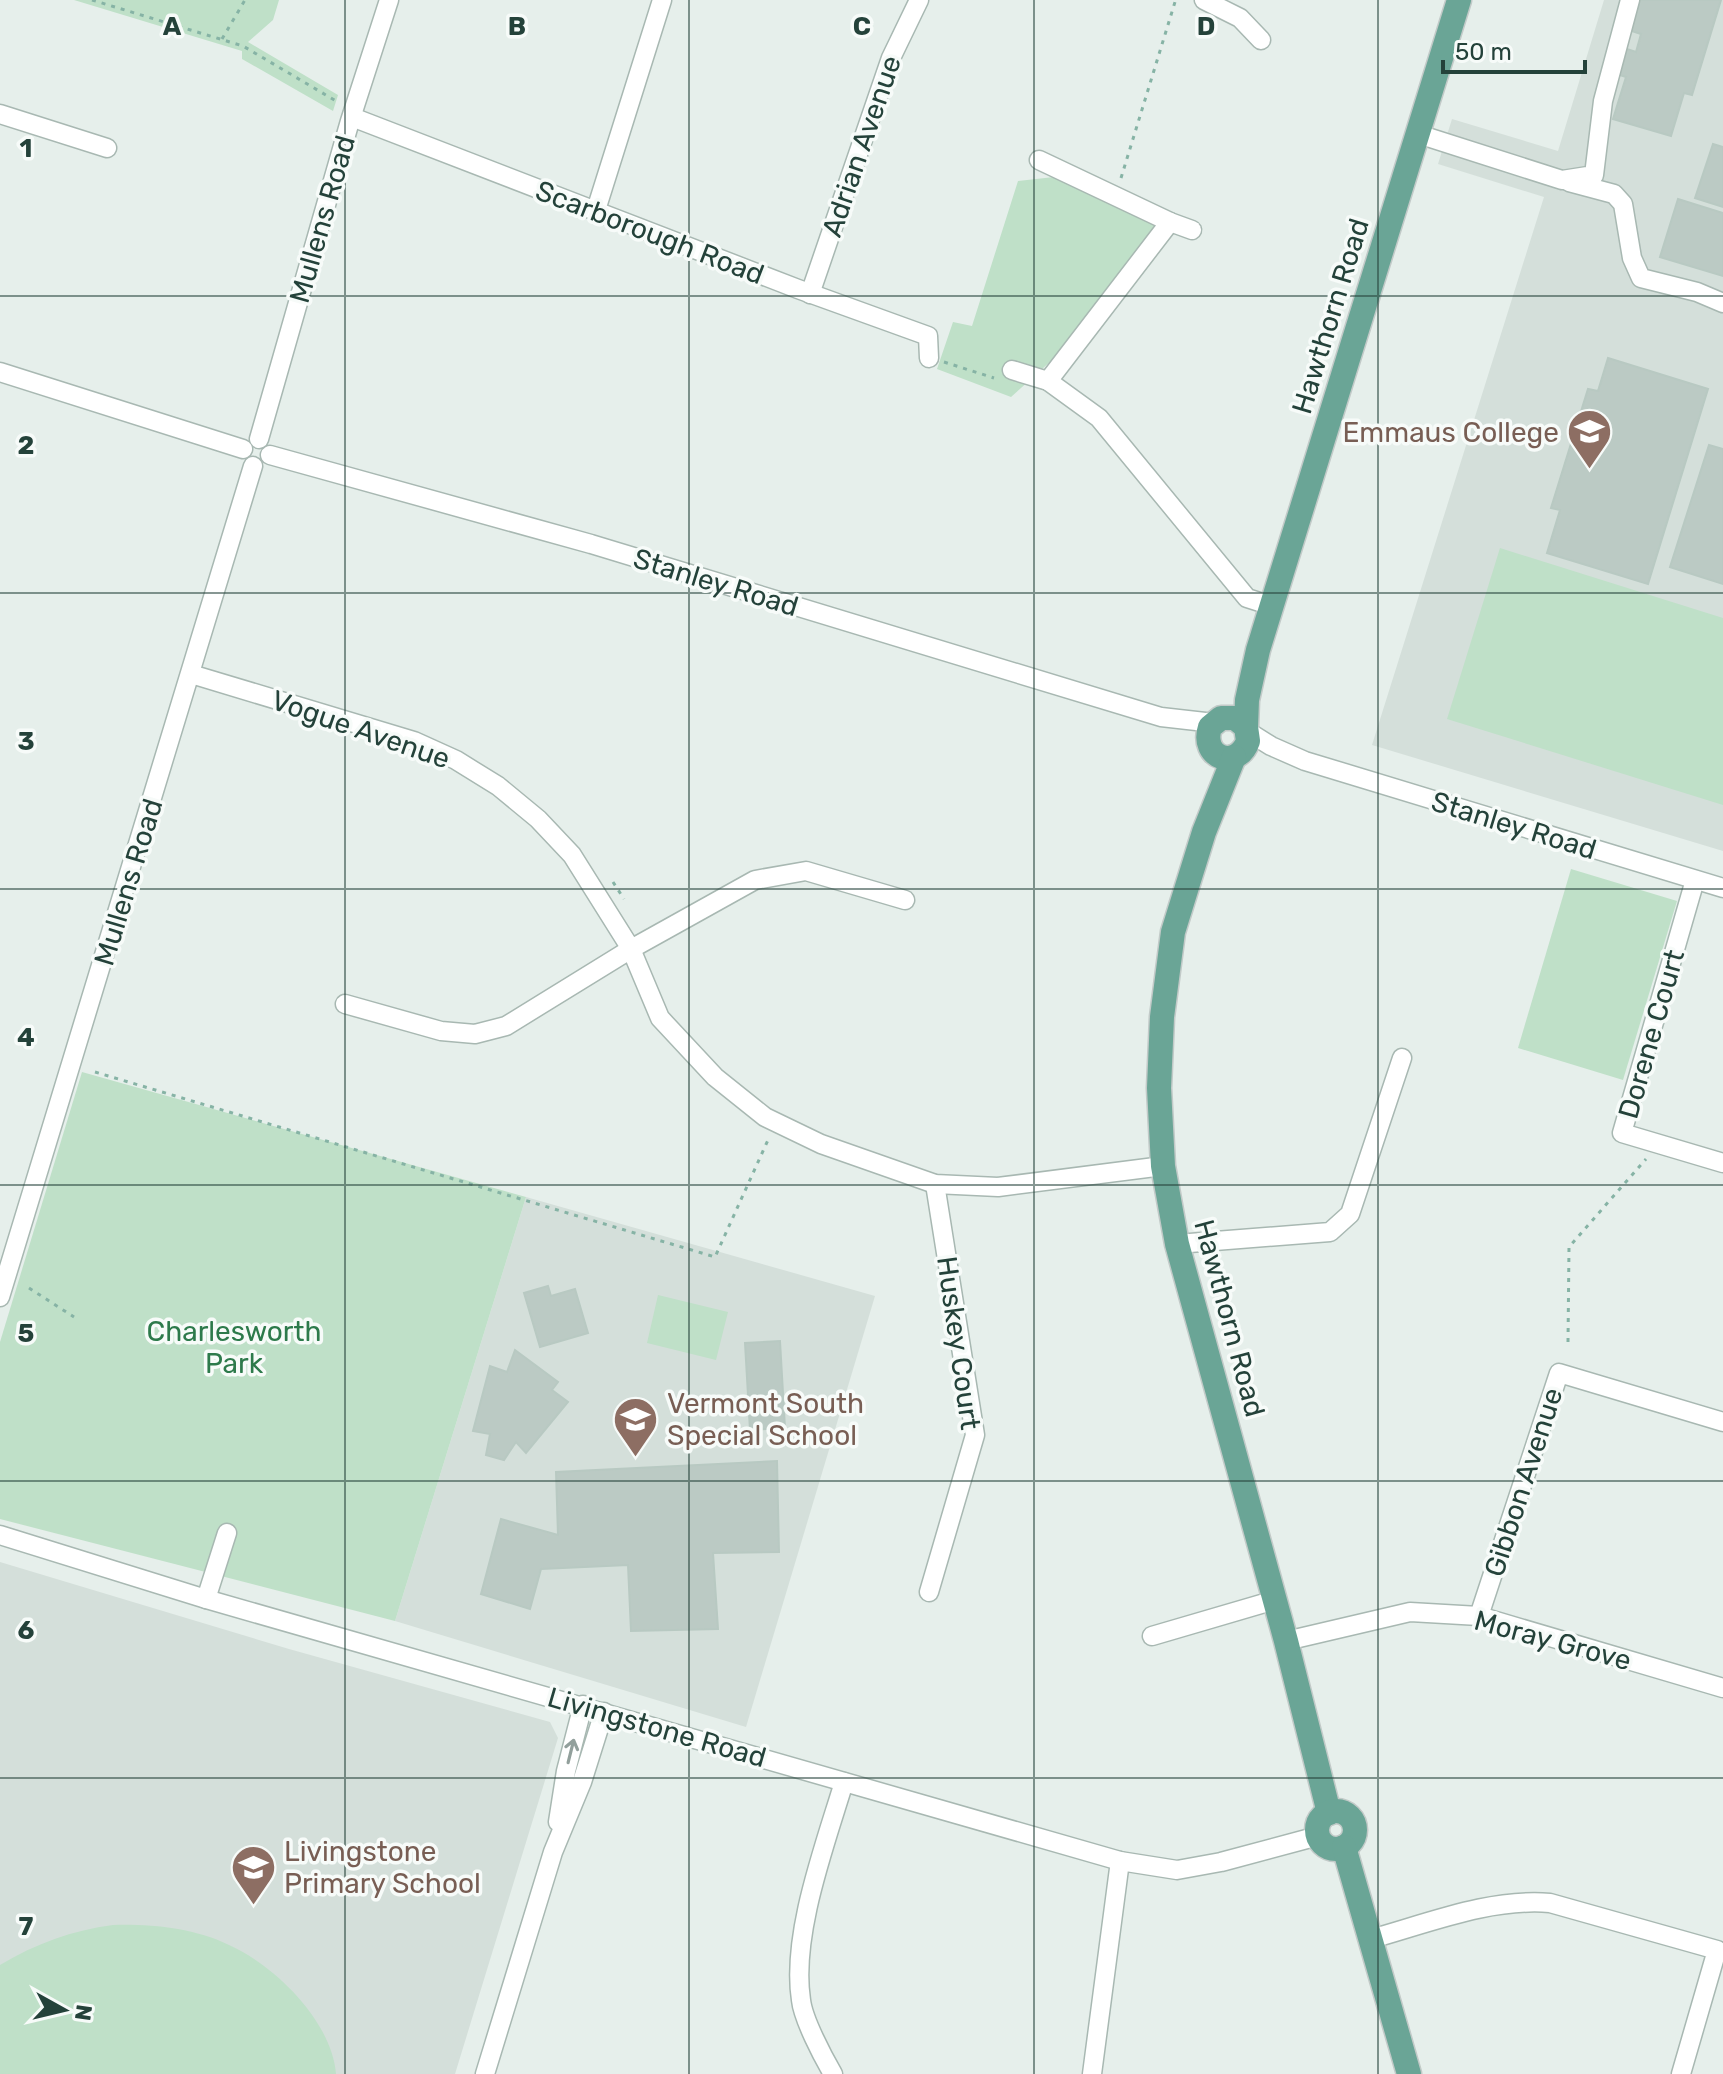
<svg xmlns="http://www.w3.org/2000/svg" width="1723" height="2074" font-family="Rubik,sans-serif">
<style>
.built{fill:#d4dfda}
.green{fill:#bfe0c8}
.building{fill:#bbcac4;stroke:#b8c9c2;stroke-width:2}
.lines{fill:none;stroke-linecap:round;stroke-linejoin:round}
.minor-casing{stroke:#a8b8b2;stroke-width:21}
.major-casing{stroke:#c2cac8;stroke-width:27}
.path{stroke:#86b3a5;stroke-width:3;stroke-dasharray:4 6;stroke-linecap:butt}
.minor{stroke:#fff;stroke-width:18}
.major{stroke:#6aa596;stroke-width:24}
.oneway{stroke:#92a09c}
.grid{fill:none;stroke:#24423a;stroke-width:2;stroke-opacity:0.55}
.labels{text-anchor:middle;stroke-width:7;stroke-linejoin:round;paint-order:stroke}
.street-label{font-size:28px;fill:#24423a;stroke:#f7fbf9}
.education-label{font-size:28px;fill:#785e54;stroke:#f7fbf9;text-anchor:start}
.park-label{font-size:28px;fill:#2d7a4b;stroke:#f7fbf9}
.grid-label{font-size:26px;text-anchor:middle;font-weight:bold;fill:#24423a;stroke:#f7fbf9;stroke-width:7;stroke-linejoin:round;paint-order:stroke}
</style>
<rect width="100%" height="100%" fill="#e6efeb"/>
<g class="built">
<polygon points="1604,0 1723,0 1723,851 1372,745 1544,197 1438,164 1452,119 1558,151"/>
<polygon points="526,1197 875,1296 746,1727 395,1621"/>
<polygon points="0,1562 289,1649 550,1722 558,1738 455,2074 0,2074"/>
</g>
<g class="green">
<polygon points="74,0 279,0 273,20 248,42 338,95 333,111 242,59 242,51"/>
<polygon points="1054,177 1160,227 1052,360 1011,397 937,369 953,322 972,326 1018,181"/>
<polygon points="1500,548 1723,618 1723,805 1447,719"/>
<polygon points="1571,869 1677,901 1623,1080 1518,1048"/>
<polygon points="82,1072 526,1197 395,1621 0,1519 0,1342"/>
<polygon points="658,1295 728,1312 716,1360 647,1343"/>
<path d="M113 1925C152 1924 194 1928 229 1945 276 1966 332 2022 336 2074H0V1965C35 1944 73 1930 113 1925Z"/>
</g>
<g class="building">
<polygon points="1638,0 1721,0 1692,95 1684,93 1671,136 1613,119 1626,77 1617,74 1624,48 1636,52 1641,34 1629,30"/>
<polygon points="1713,144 1723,147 1723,207 1695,198"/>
<polygon points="1678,199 1723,213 1723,276 1660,257"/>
<polygon points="1608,358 1708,389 1648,584 1547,553 1560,510 1551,508 1588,389 1598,391"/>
<polygon points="1709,445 1723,449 1723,584 1670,567"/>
<polygon points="548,1286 551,1296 575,1289 588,1333 540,1347 524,1293"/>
<polygon points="780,1341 785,1428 750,1430 745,1343"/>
<polygon points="515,1350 558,1382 552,1390 568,1402 526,1453 516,1442 504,1460 486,1455 490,1434 473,1431 490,1366 507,1372"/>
<polygon points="777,1461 779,1552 713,1553 718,1629 631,1631 628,1565 541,1569 530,1609 481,1594 501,1519 558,1535 556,1472"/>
</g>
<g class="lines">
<defs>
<g id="minor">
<polyline points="1204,0 1240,18 1261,40"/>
<polyline points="0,114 107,148"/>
<polyline points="352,117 798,289 928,336 929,358"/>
<polyline points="1418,134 1562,180 1594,175 1603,101 1630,0"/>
<polyline points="1039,160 1170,222 1048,381"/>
<polyline points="1569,182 1614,194 1623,204 1632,258 1641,278 1697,292 1723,303"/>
<polyline points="596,210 662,0"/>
<polyline points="1170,222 1192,230"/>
<polyline points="810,294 891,58 919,0"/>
<polyline points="1012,370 1048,381 1099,418 1247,598 1272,606"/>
<polyline points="0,372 243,449"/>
<polyline points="259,439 350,121 389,0"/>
<polyline points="270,455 591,544 1161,717 1214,723"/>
<polyline points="191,674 414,741 456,760 498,786 538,819 572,855 631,949 660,1018 715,1077 765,1117 821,1144 935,1184 998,1187 1163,1166"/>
<polyline points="1247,731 1271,746 1305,761 1723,888"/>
<polyline points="1695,880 1622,1133 1723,1163"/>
<polyline points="345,1004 441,1031 475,1034 506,1026 631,949 755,880 806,871 905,900"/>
<polyline points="1177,1244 1330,1232 1350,1214 1402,1058"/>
<polyline points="0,1297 253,466"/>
<polyline points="0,1535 206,1599 1120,1861 1177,1870 1221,1862 1318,1836"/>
<polyline points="929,1592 975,1435 935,1184"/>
<polyline points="206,1599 227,1533"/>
<polyline points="1479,1616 1559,1373 1723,1422"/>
<polyline points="1152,1636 1275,1600"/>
<polyline points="1286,1641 1410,1612 1479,1616 1723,1688"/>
<polyline points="558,1822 566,1771 583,1705"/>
<path d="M1371 1939C1429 1923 1490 1898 1550 1903L1717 1950 1681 2074"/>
<polyline points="485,2074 553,1852 582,1782 604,1712"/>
<path d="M833 2074C823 2057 803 2019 801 2000 791 1935 825 1845 844 1782"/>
<polyline points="1092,2074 1120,1861"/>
</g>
<g id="major">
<path d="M1246 727 1235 718H1221L1210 727C1200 758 1237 771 1248 741L1246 727 1247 700 1258 650 1459 0"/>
<polyline points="1234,757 1204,832 1173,932 1162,1017 1159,1088 1163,1166 1177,1244 1286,1641 1329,1813"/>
<circle cx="1336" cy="1830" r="19"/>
<polyline points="1344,1847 1409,2074"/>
</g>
</defs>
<use href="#minor" class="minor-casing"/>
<use href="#major" class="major-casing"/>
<g class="path">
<polyline points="92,0 243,46 336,101"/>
<polyline points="222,39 245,0"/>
<polyline points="1121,178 1175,2"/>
<polyline points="944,362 994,378"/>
<polyline points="613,882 624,899"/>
<polyline points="95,1072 715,1257 768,1140"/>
<polyline points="29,1288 74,1317"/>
<polyline points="1568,1342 1569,1247 1646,1159"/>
</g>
<use href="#minor" class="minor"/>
<use href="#major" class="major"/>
</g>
<defs><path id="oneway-shaft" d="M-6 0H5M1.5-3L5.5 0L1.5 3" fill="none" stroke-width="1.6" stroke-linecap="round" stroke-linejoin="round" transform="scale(2)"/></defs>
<use class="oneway" href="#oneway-shaft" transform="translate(571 1751) rotate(-76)"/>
<path class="grid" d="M345 0V2074M689 0V2074M1034 0V2074M1378 0V2074M0 296H1723M0 593H1723M0 889H1723M0 1185H1723M0 1481H1723M0 1778H1723"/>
<defs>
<symbol id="school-pin" viewBox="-11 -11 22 30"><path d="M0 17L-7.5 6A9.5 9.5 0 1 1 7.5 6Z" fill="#8d6e63" stroke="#f7fbf9"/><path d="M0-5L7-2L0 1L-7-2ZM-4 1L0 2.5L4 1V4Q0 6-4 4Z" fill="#fff"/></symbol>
</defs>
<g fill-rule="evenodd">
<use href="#school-pin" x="1564" y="406" width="51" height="69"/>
<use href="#school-pin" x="610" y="1394" width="51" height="69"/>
<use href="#school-pin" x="228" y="1842" width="51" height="69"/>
</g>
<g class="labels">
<g class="street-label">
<text transform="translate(861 146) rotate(-71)" y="10">Adrian Avenue</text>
<text transform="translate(322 219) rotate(-74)" y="10">Mullens Road</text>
<text transform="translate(650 232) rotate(21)" y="10">Scarborough Road</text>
<text transform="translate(1330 316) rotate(-73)" y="10">Hawthorn Road</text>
<text transform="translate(716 582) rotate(17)" y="10">Stanley Road</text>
<text transform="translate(361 729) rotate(19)" y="10">Vogue Avenue</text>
<text transform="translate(1514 825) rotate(17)" y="10">Stanley Road</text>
<text transform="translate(128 882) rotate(-73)" y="10">Mullens Road</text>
<text transform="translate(1651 1034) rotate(-74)" y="10">Dorene Court</text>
<text transform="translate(1230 1318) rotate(75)" y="10">Hawthorn Road</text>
<text transform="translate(959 1343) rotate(82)" y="10">Huskey Court</text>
<text transform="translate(1523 1482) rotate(-72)" y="10">Gibbon Avenue</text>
<text transform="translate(1553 1640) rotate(15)" y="10">Moray Grove</text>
<text transform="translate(657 1727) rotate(16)" y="10">Livingstone Road</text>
</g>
<g class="education-label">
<text x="1559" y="442" text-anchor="end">Emmaus College</text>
<text x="667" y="1413">Vermont South<tspan x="667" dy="32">Special School</tspan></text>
<text x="284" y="1861">Livingstone<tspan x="284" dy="32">Primary School</tspan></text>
</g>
<g class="park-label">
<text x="234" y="1341">Charlesworth<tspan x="234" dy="32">Park</tspan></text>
</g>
</g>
<g class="grid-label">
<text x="172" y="35">A</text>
<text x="517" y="35">B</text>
<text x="862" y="35">C</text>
<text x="1206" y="35">D</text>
<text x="26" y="157">1</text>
<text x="26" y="454">2</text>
<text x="26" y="750">3</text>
<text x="26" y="1046">4</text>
<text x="26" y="1342">5</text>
<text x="26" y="1639">6</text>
<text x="26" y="1935">7</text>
</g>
<g transform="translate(64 2010) rotate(98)" stroke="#f7fbf9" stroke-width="6" paint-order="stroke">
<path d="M0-6L14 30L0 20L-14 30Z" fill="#24423a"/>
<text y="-12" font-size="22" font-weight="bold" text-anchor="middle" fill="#24423a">N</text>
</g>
<path d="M1443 60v12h142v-12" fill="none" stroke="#24423a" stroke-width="4"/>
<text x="1455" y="60" font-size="24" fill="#24423a" stroke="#f7fbf9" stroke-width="6" paint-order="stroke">50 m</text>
</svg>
